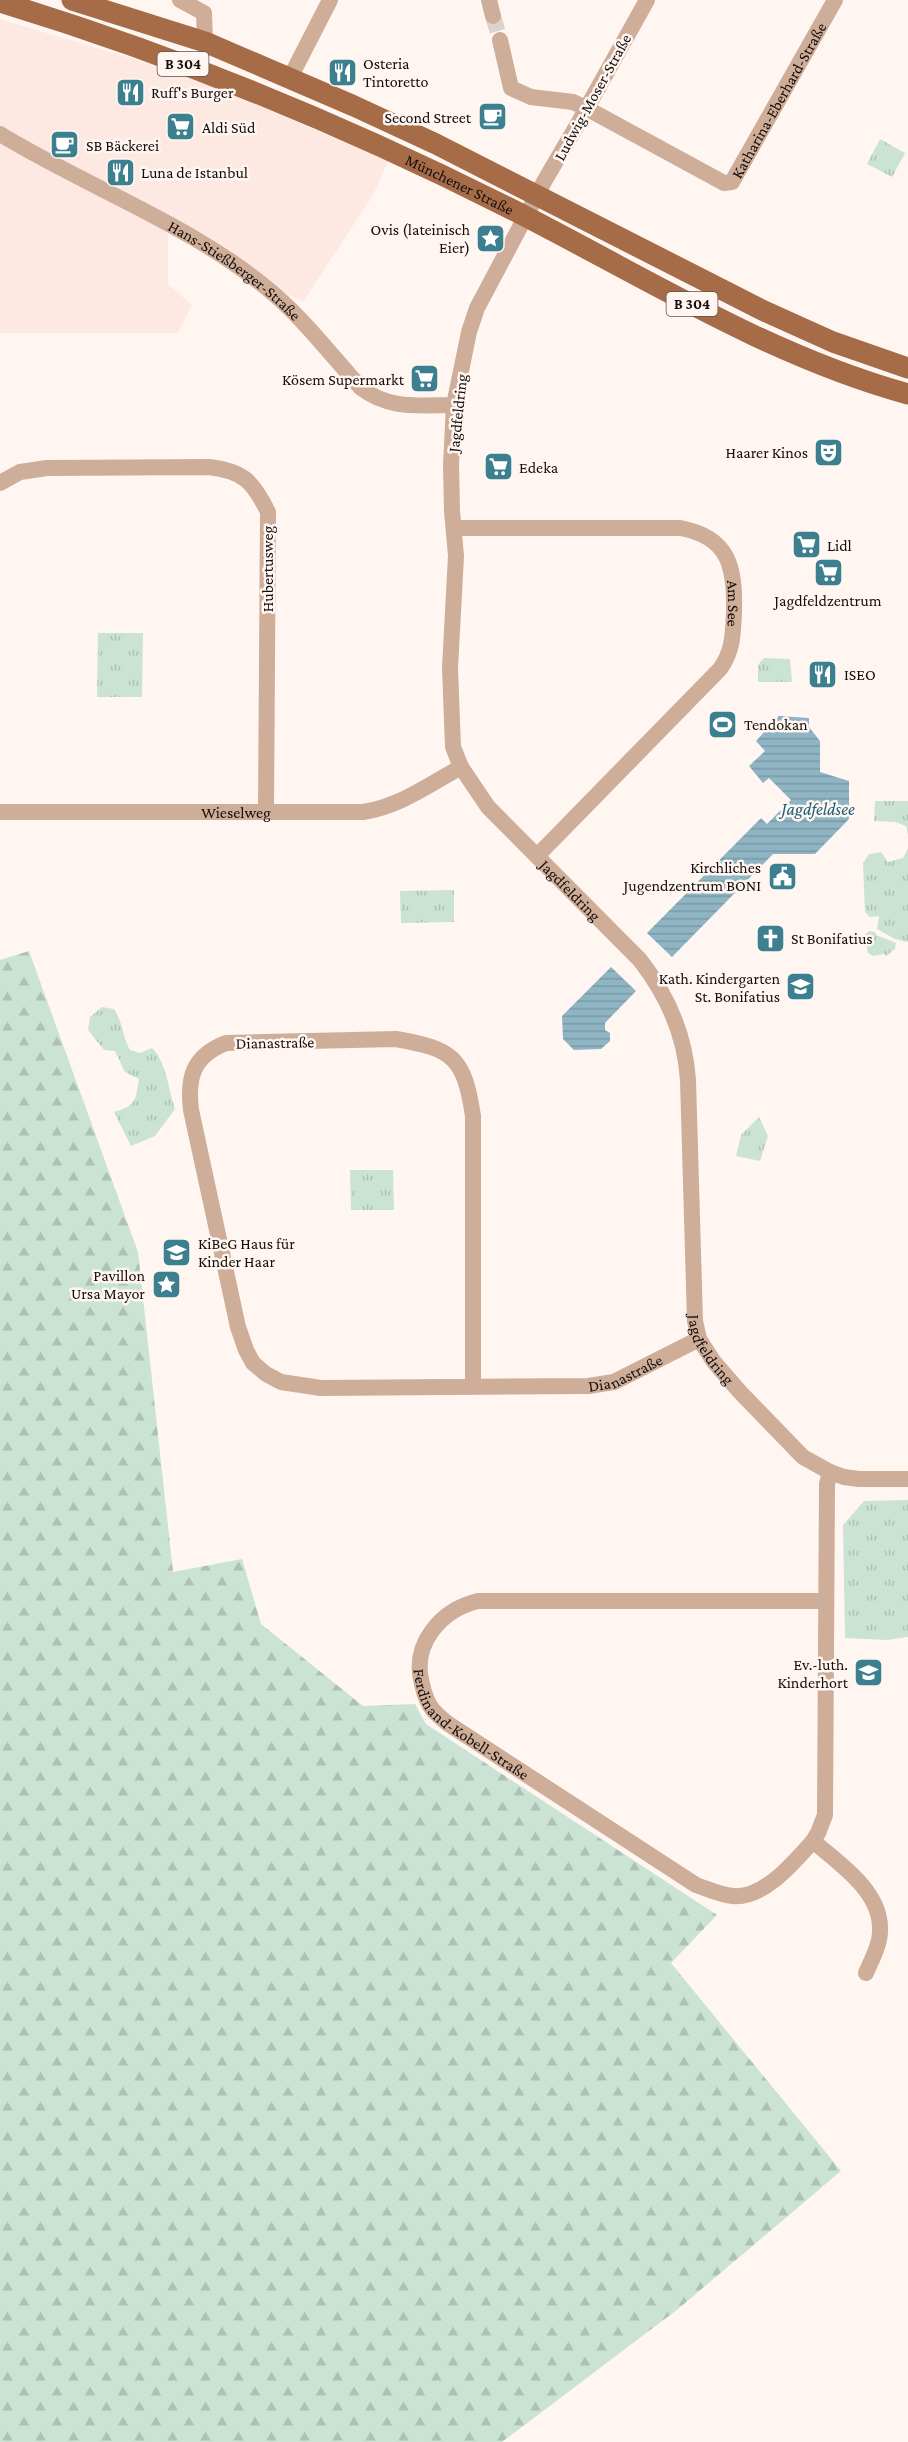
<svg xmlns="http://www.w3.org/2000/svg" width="908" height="2442" font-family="'Crimson Pro',serif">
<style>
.commercial{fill:#fde9e2}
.grass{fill:url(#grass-tufts)}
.forest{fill:url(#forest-firs)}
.water{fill:url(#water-rules)}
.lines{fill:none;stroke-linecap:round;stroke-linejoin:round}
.minor-tunnel{stroke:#dcd3cf;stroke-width:16;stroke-dasharray:16 8;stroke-linecap:butt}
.minor{stroke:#cead99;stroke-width:16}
.major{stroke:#a66c48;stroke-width:21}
.labels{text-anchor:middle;stroke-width:5;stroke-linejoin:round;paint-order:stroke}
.shield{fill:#fff6f2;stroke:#5a5350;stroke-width:1.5}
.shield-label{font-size:15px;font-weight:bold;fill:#140d0a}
.poi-label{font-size:16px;fill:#140d0a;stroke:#fff6f2;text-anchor:start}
.street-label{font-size:16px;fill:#140d0a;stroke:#fff6f2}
.water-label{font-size:18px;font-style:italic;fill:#1b6077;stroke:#fff6f2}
</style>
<defs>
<pattern id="grass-tufts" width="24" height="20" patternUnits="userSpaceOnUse" patternTransform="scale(1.5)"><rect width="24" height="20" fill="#cae3d5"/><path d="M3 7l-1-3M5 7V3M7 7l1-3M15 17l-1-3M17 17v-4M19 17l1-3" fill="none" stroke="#adc2b6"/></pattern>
<pattern id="forest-firs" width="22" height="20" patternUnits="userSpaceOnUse" patternTransform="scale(1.5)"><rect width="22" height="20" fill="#cae3d5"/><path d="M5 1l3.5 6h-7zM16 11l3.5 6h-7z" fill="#adc2b6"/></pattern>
<pattern id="water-rules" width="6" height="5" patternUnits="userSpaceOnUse" patternTransform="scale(1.5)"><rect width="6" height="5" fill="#8fb4c3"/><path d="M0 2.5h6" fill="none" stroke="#7a9aa6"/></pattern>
</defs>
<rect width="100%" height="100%" fill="#fff6f2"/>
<polygon class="commercial" points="0,19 190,76 388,161 373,195 303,302 168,234 168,284 192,305 178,333 0,333"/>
<g class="grass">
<polygon points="880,139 905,153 892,177 867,164"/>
<polygon points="98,633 143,633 142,697 97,697"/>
<polygon points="764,658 790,659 792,682 758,682 758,665"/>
<polygon points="875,801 908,801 908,835 906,826 895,822 874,821"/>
<polygon points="908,849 908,942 895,939 877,929 879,916 870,917 865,912 863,863 869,854 881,852 888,862 903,858"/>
<polygon points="454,890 454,922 401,923 400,891"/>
<polygon points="869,931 875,932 876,935 896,943 895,949 886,956 884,954 873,956 868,953 866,943 863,942 864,935"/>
<path d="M102 1007 114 1009C123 1022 122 1036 130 1050L140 1053 152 1048C166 1061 169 1091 175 1109L155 1136 131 1146 114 1112C137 1105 135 1101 139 1079L125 1072 115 1051 104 1050 88 1030 90 1017Z"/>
<polygon points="759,1117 768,1136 760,1161 736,1156 741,1135"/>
<polygon points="393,1170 394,1210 351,1210 350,1170"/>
<polygon points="908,1500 908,1637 886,1640 845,1638 843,1525 864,1501"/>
</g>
<polygon class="forest" points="29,951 138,1252 173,1572 242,1559 261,1624 363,1706 415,1704 426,1724 717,1915 671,1963 841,2171 678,2309 502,2442 0,2442 0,960"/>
<g class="water">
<polygon points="779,716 809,718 809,727 820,741 820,772 849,781 849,819 815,854 773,854 672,957 647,933 761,818 767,824 791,800 769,778 763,783 749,766 765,751 756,741"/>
<polygon points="611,967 636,991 605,1023 605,1030 610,1033 610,1041 601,1049 574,1050 563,1039 562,1016"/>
</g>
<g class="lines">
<polyline class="minor-tunnel" points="493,16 500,40"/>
<g class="minor">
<polyline points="180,0 204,13 205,42"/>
<polyline points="489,0 493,16"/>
<path id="s1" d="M647 0 579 122 545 180 477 308 469 332 454 405 451 465 452 511 456 556 450 668 453 747 461 767 488 807 640 960C668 996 685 1034 688 1080L695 1321 699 1339 714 1362 740 1392 803 1457 830 1472 844 1477 859 1479H908"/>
<path id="s2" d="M500 40 511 88 531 97 573 102 586 108 724 183 732 182 835 0"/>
<polyline points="290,78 330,0"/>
<path id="s3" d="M0 134C90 189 194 225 275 295 307 323 332 356 361 388 390 410 419 405 454 405"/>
<path d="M0 483 20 472 47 468 209 467C243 471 253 481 268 512L266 810"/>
<path id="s4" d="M454 528H680C730 537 735 568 734 612 733 634 733 651 720 669L537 856"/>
<path id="s5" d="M0 812H363C400 806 429 785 461 767"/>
<path id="s6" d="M473 1386V1116C464 1057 453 1049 396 1039L226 1043C193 1056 187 1077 191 1110L238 1327 246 1350 253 1363 266 1374 281 1382 321 1388 588 1386 614 1382 699 1339"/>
<path id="s7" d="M826 1601H478C441 1610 411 1644 422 1684 424 1693 427 1703 433 1710 437 1715 443 1719 447 1723L696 1885C708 1889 720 1895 733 1896 764 1899 794 1862 813 1841L818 1833 825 1815 827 1484 830 1472"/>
<path d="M813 1841C838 1863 880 1890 880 1928 881 1943 872 1959 866 1973"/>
</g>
<g class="major">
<polyline points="72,0 205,42 354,106 436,144 762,310 833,342 908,368"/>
<path id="s8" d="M0 2C175 55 344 125 507 207 638 273 766 355 908 394"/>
</g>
</g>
<defs>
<symbol id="restaurant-square" viewBox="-11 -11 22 22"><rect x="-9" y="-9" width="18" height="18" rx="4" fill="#3c7f8f" stroke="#fff6f2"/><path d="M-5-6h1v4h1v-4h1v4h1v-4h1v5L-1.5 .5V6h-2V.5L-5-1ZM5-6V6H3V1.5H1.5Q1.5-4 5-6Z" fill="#fff"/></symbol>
<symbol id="cafe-square" viewBox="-11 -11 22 22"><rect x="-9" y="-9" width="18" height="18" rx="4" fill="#3c7f8f" stroke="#fff6f2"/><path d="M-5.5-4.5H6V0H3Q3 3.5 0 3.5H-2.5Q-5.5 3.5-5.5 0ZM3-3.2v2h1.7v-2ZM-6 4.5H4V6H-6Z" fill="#fff"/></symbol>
<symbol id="supermarket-square" viewBox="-11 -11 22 22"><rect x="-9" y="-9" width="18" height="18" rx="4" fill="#3c7f8f" stroke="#fff6f2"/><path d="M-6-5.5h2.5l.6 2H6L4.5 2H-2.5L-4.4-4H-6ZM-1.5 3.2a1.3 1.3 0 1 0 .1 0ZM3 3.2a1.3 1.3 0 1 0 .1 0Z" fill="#fff"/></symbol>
<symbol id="sight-square" viewBox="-11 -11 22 22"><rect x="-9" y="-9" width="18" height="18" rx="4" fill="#3c7f8f" stroke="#fff6f2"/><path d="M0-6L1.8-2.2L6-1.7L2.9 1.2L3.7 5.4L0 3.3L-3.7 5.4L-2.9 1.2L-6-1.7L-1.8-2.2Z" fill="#fff"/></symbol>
<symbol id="theatre-square" viewBox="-11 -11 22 22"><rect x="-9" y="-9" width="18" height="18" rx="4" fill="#3c7f8f" stroke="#fff6f2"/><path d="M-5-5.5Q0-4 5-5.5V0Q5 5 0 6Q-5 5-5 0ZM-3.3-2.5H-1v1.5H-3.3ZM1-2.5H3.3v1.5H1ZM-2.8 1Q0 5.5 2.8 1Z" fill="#fff"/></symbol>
<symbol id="stadium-square" viewBox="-11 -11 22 22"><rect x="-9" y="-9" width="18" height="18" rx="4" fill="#3c7f8f" stroke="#fff6f2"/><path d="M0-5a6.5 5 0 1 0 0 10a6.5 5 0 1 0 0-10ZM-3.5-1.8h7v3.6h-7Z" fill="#fff"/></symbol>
<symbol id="civic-square" viewBox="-11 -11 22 22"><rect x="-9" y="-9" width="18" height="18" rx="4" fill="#3c7f8f" stroke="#fff6f2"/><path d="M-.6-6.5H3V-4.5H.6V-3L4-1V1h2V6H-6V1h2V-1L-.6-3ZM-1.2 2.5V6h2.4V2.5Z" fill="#fff"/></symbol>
<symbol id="church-square" viewBox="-11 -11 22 22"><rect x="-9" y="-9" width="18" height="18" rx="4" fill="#3c7f8f" stroke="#fff6f2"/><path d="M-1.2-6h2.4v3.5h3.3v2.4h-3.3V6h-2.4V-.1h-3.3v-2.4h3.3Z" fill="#fff"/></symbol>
<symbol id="school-square" viewBox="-11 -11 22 22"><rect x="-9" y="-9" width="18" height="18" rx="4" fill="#3c7f8f" stroke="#fff6f2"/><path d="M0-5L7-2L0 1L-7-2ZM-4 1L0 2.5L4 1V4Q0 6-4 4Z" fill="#fff"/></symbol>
</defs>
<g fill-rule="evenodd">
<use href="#restaurant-square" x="326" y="56" width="33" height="33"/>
<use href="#restaurant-square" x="114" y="76" width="33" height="33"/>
<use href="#cafe-square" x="476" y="100" width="33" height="33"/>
<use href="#supermarket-square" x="164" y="110" width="33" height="33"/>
<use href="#cafe-square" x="48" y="128" width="33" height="33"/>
<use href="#restaurant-square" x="104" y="156" width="33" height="33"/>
<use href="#sight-square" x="474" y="222" width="33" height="33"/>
<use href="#supermarket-square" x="408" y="362" width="33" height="33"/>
<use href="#theatre-square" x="812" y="436" width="33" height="33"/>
<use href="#supermarket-square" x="482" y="450" width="33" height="33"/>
<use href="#supermarket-square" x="790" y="528" width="33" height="33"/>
<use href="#supermarket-square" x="812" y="556" width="33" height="33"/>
<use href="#restaurant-square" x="806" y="658" width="33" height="33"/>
<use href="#stadium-square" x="706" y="708" width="33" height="33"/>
<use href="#civic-square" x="766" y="860" width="33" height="33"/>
<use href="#church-square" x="754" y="922" width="33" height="33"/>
<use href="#school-square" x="784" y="970" width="33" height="33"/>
<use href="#school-square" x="160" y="1236" width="33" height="33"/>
<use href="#sight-square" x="150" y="1268" width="33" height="33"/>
<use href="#school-square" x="852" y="1656" width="33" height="33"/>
</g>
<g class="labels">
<g class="shield">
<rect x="157.5" y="52" width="51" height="24" rx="4.5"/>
<rect x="666.5" y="292" width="51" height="24" rx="4.5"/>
</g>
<g class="shield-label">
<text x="183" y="69">B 304</text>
<text x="692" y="309">B 304</text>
</g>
<g class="poi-label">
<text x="363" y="69">Osteria<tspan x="363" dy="18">Tintoretto</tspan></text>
<text x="151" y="98">Ruff's Burger</text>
<text x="471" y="123" text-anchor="end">Second Street</text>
<text x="202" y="133">Aldi Süd</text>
<text x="86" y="151">SB Bäckerei</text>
<text x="141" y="178">Luna de Istanbul</text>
<text x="470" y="235" text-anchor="end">Ovis (lateinisch<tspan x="470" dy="18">Eier)</tspan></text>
<text x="404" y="385" text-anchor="end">Kösem Supermarkt</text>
<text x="808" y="458" text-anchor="end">Haarer Kinos</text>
<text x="519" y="473">Edeka</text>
<text x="827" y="551">Lidl</text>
<text x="828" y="606" text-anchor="middle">Jagdfeldzentrum</text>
<text x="844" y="680">ISEO</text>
<text x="744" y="730">Tendokan</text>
<text x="761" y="873" text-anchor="end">Kirchliches<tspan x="761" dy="18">Jugendzentrum BONI</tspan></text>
<text x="791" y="944">St Bonifatius</text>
<text x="780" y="984" text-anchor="end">Kath. Kindergarten<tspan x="780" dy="18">St. Bonifatius</tspan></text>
<text x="198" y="1249">KiBeG Haus für<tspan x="198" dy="18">Kinder Haar</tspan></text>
<text x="145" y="1281" text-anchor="end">Pavillon<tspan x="145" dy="18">Ursa Mayor</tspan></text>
<text x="848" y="1670" text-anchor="end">Ev.-luth.<tspan x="848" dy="18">Kinderhort</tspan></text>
</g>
<g class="street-label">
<text transform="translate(592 97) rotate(-61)" y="6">Ludwig-Moser-Straße</text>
<text dy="6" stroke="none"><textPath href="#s2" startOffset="387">Katharina-Eberhard-Straße</textPath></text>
<text dy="6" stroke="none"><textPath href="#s8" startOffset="495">Münchener Straße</textPath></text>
<text dy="6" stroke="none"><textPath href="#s3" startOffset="272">Hans-Stießberger-Straße</textPath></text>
<text transform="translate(457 413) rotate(-84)" y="6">Jagdfeldring</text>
<text transform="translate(267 569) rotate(-90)" y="6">Hubertusweg</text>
<text dy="6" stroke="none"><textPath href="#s4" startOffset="330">Am See</textPath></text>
<text dy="6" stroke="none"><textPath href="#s5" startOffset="236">Wieselweg</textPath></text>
<text dy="6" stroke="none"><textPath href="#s1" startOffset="981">Jagdfeldring</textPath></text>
<text transform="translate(275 1042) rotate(-1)" y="6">Dianastraße</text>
<text dy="6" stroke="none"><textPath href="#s1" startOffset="1485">Jagdfeldring</textPath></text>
<text dy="6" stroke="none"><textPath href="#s6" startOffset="1288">Dianastraße</textPath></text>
<text dy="6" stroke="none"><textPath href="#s7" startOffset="524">Ferdinand-Kobell-Straße</textPath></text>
</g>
<g class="water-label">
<text x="818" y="815">Jagdfeldsee</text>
</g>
</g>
</svg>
